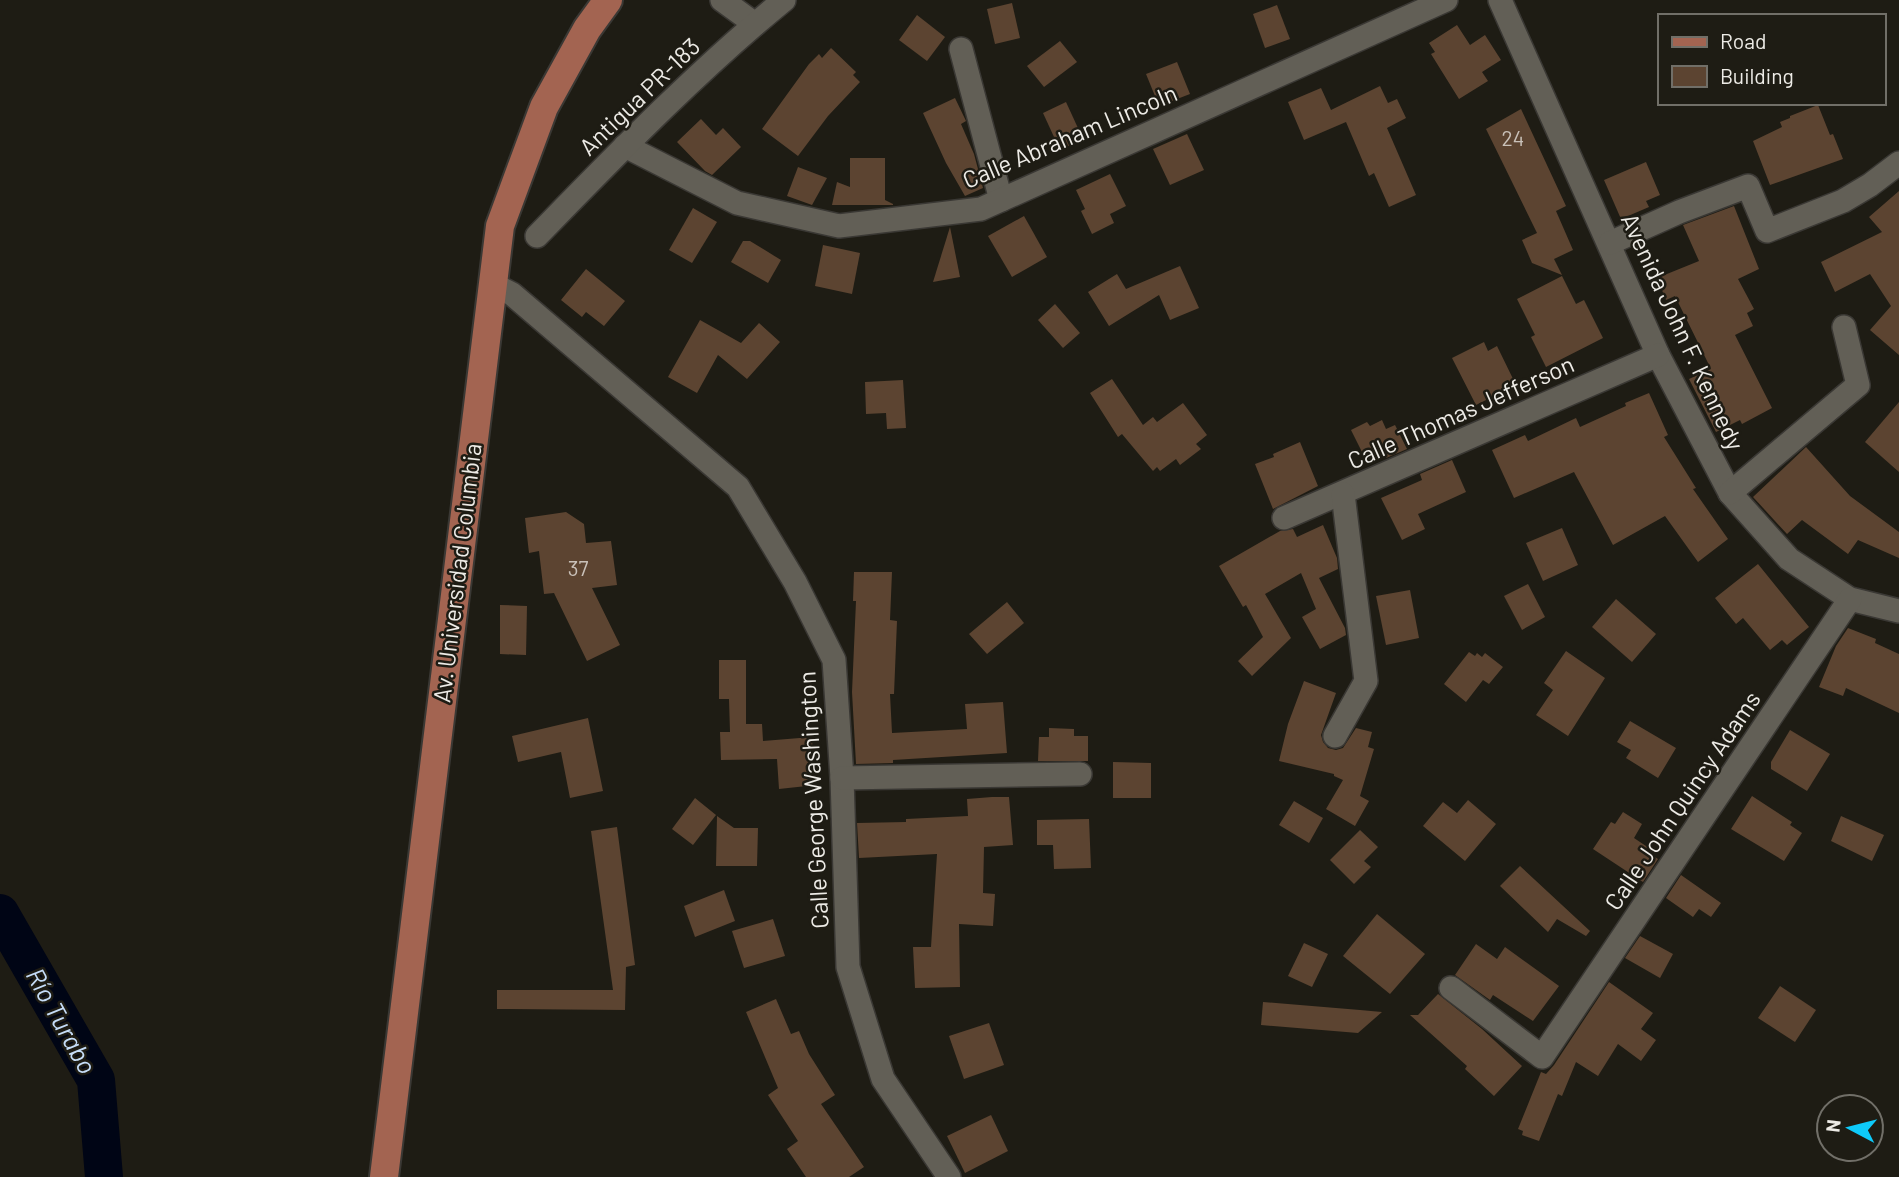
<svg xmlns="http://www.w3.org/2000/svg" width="1899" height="1177" font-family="Barlow,sans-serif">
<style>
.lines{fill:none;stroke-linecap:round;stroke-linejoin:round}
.river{stroke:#000515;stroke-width:38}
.building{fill:#5c4431}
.minor-casing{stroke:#3a3834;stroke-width:26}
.major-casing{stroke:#3a3834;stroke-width:32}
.minor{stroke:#625f56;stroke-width:23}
.major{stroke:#a36451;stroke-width:28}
.labels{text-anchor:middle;stroke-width:5;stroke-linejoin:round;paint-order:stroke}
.number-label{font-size:21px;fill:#c9c1b9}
.street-label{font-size:24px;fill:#edebe6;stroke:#1e1c14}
.water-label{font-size:26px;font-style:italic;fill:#c6ddf8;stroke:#1e1c14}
</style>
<rect width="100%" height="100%" fill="#1e1c14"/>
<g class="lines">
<polyline class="river" points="0,913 96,1080 104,1177"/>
</g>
<g class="building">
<polygon points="1012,3 1020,38 995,44 987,9"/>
<polygon points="1277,5 1290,39 1265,48 1253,14"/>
<polygon points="917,15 945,37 927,61 899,40"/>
<polygon points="1457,25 1470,45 1485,35 1501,60 1482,72 1488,81 1459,99 1431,54 1435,52 1429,43"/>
<polygon points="1060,41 1077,62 1044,87 1027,66"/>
<polygon points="831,48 856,72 853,75 860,82 828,116 798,156 762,129 809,64 819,54 822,58"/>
<polygon points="1177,62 1190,94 1159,106 1146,74"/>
<polygon points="1380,86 1388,103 1397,99 1406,118 1387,128 1416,195 1389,207 1374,173 1369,176 1346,122 1304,140 1288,102 1321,88 1331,110"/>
<polygon points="955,98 966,121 961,124 974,154 983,188 965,196 946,163 923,113"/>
<polygon points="1066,102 1083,139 1060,150 1043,113"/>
<polygon points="1818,105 1830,135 1833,134 1843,159 1770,185 1753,141 1782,127 1780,122 1790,118 1790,116"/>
<polygon points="1521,109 1566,206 1556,211 1573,250 1554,259 1562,275 1532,263 1522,240 1537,233 1486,129"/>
<polygon points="701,119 716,135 723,128 741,147 712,175 705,171 677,142"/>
<polygon points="1187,134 1204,170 1170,185 1153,149"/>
<polygon points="850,158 885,158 885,200 893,204 893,205 832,205 837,182 850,187"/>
<polygon points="1646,162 1660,195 1646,201 1649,207 1621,219 1604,180"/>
<polygon points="798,167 827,178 812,205 787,196"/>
<polygon points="1110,174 1126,206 1110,214 1114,223 1092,234 1081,211 1085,209 1076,190"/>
<polygon points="1899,191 1899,355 1870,330 1891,306 1870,274 1835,292 1821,262 1882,232 1869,217"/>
<polygon points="1734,206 1759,269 1738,279 1754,309 1747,313 1753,326 1735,335 1772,408 1742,424 1740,420 1716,432 1689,379 1711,369 1675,296 1666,300 1657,278 1699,261 1683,225"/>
<polygon points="693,208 717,222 692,263 669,250"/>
<polygon points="1024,216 1047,257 1012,277 988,236"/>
<polygon points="950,227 960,277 933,282"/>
<polygon points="743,241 750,241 781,260 768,283 731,262"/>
<polygon points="823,245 860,253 852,294 815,286"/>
<polygon points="1180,266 1199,308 1170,320 1159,295 1109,326 1088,292 1117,274 1126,289"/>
<polygon points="586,269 625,301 604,326 586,312 582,317 561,300"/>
<polygon points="1562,276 1576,304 1584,300 1603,338 1546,367 1531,337 1535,335 1517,299"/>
<polygon points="1055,304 1080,333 1063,348 1038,320"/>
<polygon points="700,320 741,343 759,323 780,342 747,379 718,355 697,393 668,377"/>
<polygon points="1484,342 1488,351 1497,346 1516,385 1476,405 1452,358"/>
<polygon points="1112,379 1143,425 1153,417 1157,422 1183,403 1207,435 1196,444 1201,449 1180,465 1176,459 1160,471 1157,467 1153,471 1122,434 1118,437 1090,393"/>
<polygon points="903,380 906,428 887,429 886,413 866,414 865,382"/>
<polygon points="1649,393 1668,435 1664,437 1696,488 1693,489 1728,539 1698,562 1665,516 1613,545 1574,472 1514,498 1492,450 1525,435 1528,441 1576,418 1580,427 1626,406 1625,403"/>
<polygon points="1899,402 1899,472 1865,442"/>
<polygon points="1382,420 1386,429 1395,425 1407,449 1386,458 1384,454 1367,462 1351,430 1367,422 1370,426"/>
<polygon points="1300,442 1318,486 1273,509 1255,464 1274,457 1273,454"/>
<polygon points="1806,447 1850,496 1899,532 1899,558 1858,540 1848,554 1802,520 1787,534 1753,497"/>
<polygon points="1452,460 1466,492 1418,514 1425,529 1402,540 1381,498 1422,480 1420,474"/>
<polygon points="566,512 584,524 586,543 611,541 617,585 592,588 620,645 587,661 554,593 544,594 539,551 529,553 525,518"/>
<polygon points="1323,525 1337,558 1338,569 1319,578 1345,628 1346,635 1320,649 1302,617 1316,609 1301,573 1265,594 1291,638 1252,676 1238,661 1263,637 1246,605 1243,607 1219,566 1280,531 1293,529 1297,537"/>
<polygon points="1562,528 1578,565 1543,581 1526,543"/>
<polygon points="1758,564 1809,627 1787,645 1782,640 1770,650 1743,618 1736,624 1715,598"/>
<polygon points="854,572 892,572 890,620 897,621 894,694 890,694 892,733 967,729 965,704 1003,702 1007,753 893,760 893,763 856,764 852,692 856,601 853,601"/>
<polygon points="1528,584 1545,617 1522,630 1504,596"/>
<polygon points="1410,590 1419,638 1386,645 1376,596"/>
<polygon points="1616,599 1656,634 1632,662 1592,627"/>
<polygon points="1007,602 1024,623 987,654 969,634"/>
<polygon points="500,605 527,606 526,655 500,654"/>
<polygon points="1848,628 1876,639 1875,643 1899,654 1899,713 1846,688 1843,696 1819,687 1836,646"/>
<polygon points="1566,651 1605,678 1568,736 1536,715 1553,690 1544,683"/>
<polygon points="1469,652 1475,656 1477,653 1482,657 1485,653 1503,667 1489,684 1483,680 1466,702 1444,684"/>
<polygon points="719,660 746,660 746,724 762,724 763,741 812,737 816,785 779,789 777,759 721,760 720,732 730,732 729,699 719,699"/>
<polygon points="1304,681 1336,693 1321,735 1323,742 1328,748 1336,750 1343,748 1356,728 1372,732 1368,747 1374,749 1360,796 1369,801 1355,826 1326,809 1343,780 1334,776 1334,774 1279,761 1288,724"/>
<polygon points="588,718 603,791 570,798 561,752 518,762 512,736"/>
<polygon points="1630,721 1676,748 1658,778 1626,758 1631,750 1617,742"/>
<polygon points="1049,728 1074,729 1074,736 1088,736 1088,761 1038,761 1039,737 1049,737"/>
<polygon points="1790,730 1830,754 1807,791 1771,769 1771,762"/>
<polygon points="1113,762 1151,763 1151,798 1113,798"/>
<polygon points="1752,796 1792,822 1790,825 1802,833 1784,861 1731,829"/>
<polygon points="992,797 1009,797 1013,845 984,847 983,893 995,894 993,926 959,924 960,987 915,988 913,947 931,947 937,854 859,858 857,823 906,822 906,819 968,816 967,799"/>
<polygon points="695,798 716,815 693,845 672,829"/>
<polygon points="1468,800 1496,824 1465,861 1423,826 1443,802 1457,813"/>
<polygon points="1294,801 1323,818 1309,843 1279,825"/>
<polygon points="1623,812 1642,824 1634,838 1655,852 1652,855 1658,859 1643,882 1593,849 1611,822 1615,824"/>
<polygon points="717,816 734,828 758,828 757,866 716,866"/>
<polygon points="1841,816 1884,835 1872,861 1831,841"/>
<polygon points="1089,819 1091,868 1054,869 1053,845 1037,845 1037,820"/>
<polygon points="617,827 635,965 626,967 625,1010 497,1009 497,990 613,990 591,831"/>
<polygon points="1360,830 1378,847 1364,861 1371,867 1354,884 1330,860"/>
<polygon points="1520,866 1590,931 1586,936 1557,919 1548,932 1500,886"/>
<polygon points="1681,875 1721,903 1711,917 1699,909 1693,917 1666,898"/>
<polygon points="724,890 735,921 695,937 684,906"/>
<polygon points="1377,914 1425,954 1390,994 1343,956"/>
<polygon points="773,919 785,956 744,968 732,931"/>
<polygon points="1640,936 1673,954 1660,978 1625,958"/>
<polygon points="1304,943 1328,954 1312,987 1288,976"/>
<polygon points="1476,944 1497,959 1505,947 1559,986 1533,1021 1493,995 1490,1000 1455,975"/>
<polygon points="1609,982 1653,1013 1641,1029 1656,1040 1641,1061 1618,1044 1598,1076 1576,1062 1562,1096 1558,1094 1539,1141 1522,1135 1523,1131 1518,1129 1541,1072 1546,1074 1554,1065"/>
<polygon points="1780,986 1816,1010 1795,1042 1758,1018"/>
<polygon points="1438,994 1482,1029 1522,1066 1494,1096 1465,1069 1467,1066 1410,1015 1418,1015"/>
<polygon points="776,999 791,1034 799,1031 809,1054 835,1095 821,1104 864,1167 849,1177 806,1177 787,1149 798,1141 768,1095 778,1088 746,1012"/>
<polygon points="1263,1002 1360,1010 1382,1012 1358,1033 1261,1025"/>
<polygon points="989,1023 1004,1065 964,1079 949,1036"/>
<polygon points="991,1115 1008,1151 965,1173 947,1136"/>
</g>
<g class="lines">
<defs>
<g id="minor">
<polyline points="722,0 755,24"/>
<polyline points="1500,0 1658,355 1730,493 1789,559 1850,599 1899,611"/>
<polyline points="961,49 1001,200"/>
<polyline points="625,146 737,203 839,226 981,209 1446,0"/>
<path d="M537 236C616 155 696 72 784 0"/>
<polyline points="1610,243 1679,212 1748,186 1767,231 1843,201 1870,185 1899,163"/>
<polyline points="493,284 512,294 738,487 795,582 834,660 842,778 848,967 883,1079 949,1177"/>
<polyline points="1730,493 1858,385 1844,327"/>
<polyline points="1284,518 1658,355"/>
<polyline points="1335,736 1366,681 1343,494"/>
<polyline points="842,778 1080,774"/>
<polyline points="1451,988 1542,1057 1850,599"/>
</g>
<polyline id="major" points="384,1177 500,226 544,107 587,29 608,0"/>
</defs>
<use href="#minor" class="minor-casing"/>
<use href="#major" class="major-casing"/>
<use href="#minor" class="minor"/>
<use href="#major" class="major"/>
</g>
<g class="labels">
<g class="number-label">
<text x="1513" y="146">24</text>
<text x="578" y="576">37</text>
</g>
<g class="street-label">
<text transform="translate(640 97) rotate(-44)" y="8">Antigua PR-183</text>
<text transform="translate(1070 137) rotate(-23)" y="8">Calle Abraham Lincoln</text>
<text transform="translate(1682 332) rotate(65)" y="8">Avenida John F. Kennedy</text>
<text transform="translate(1461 413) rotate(-24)" y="8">Calle Thomas Jefferson</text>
<text transform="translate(458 573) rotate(-83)" y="8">Av. Universidad Columbia</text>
<text transform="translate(814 800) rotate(-93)" y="8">Calle George Washington</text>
<text transform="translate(1683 801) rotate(-56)" y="8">Calle John Quincy Adams</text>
</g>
<g class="water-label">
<text transform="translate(61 1021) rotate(61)" y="9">Río Turabo</text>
</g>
</g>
<rect x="1658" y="14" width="228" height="91" fill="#1e1c14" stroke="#716f68" stroke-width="2"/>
<rect x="1672" y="37" width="35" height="10" fill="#a36451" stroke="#716f68" stroke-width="2"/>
<text x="1720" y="49" font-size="21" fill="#edebe6">Road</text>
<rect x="1672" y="66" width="35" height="21" fill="#5c4431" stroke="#716f68" stroke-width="2"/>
<text x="1720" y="84" font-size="21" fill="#edebe6">Building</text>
<g transform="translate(1850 1128) rotate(277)"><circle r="33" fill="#1e1c14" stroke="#716f68" stroke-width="2"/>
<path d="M0-5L12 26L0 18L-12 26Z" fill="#0ecafa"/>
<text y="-10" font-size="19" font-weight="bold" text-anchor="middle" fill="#edebe6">N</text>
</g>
</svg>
